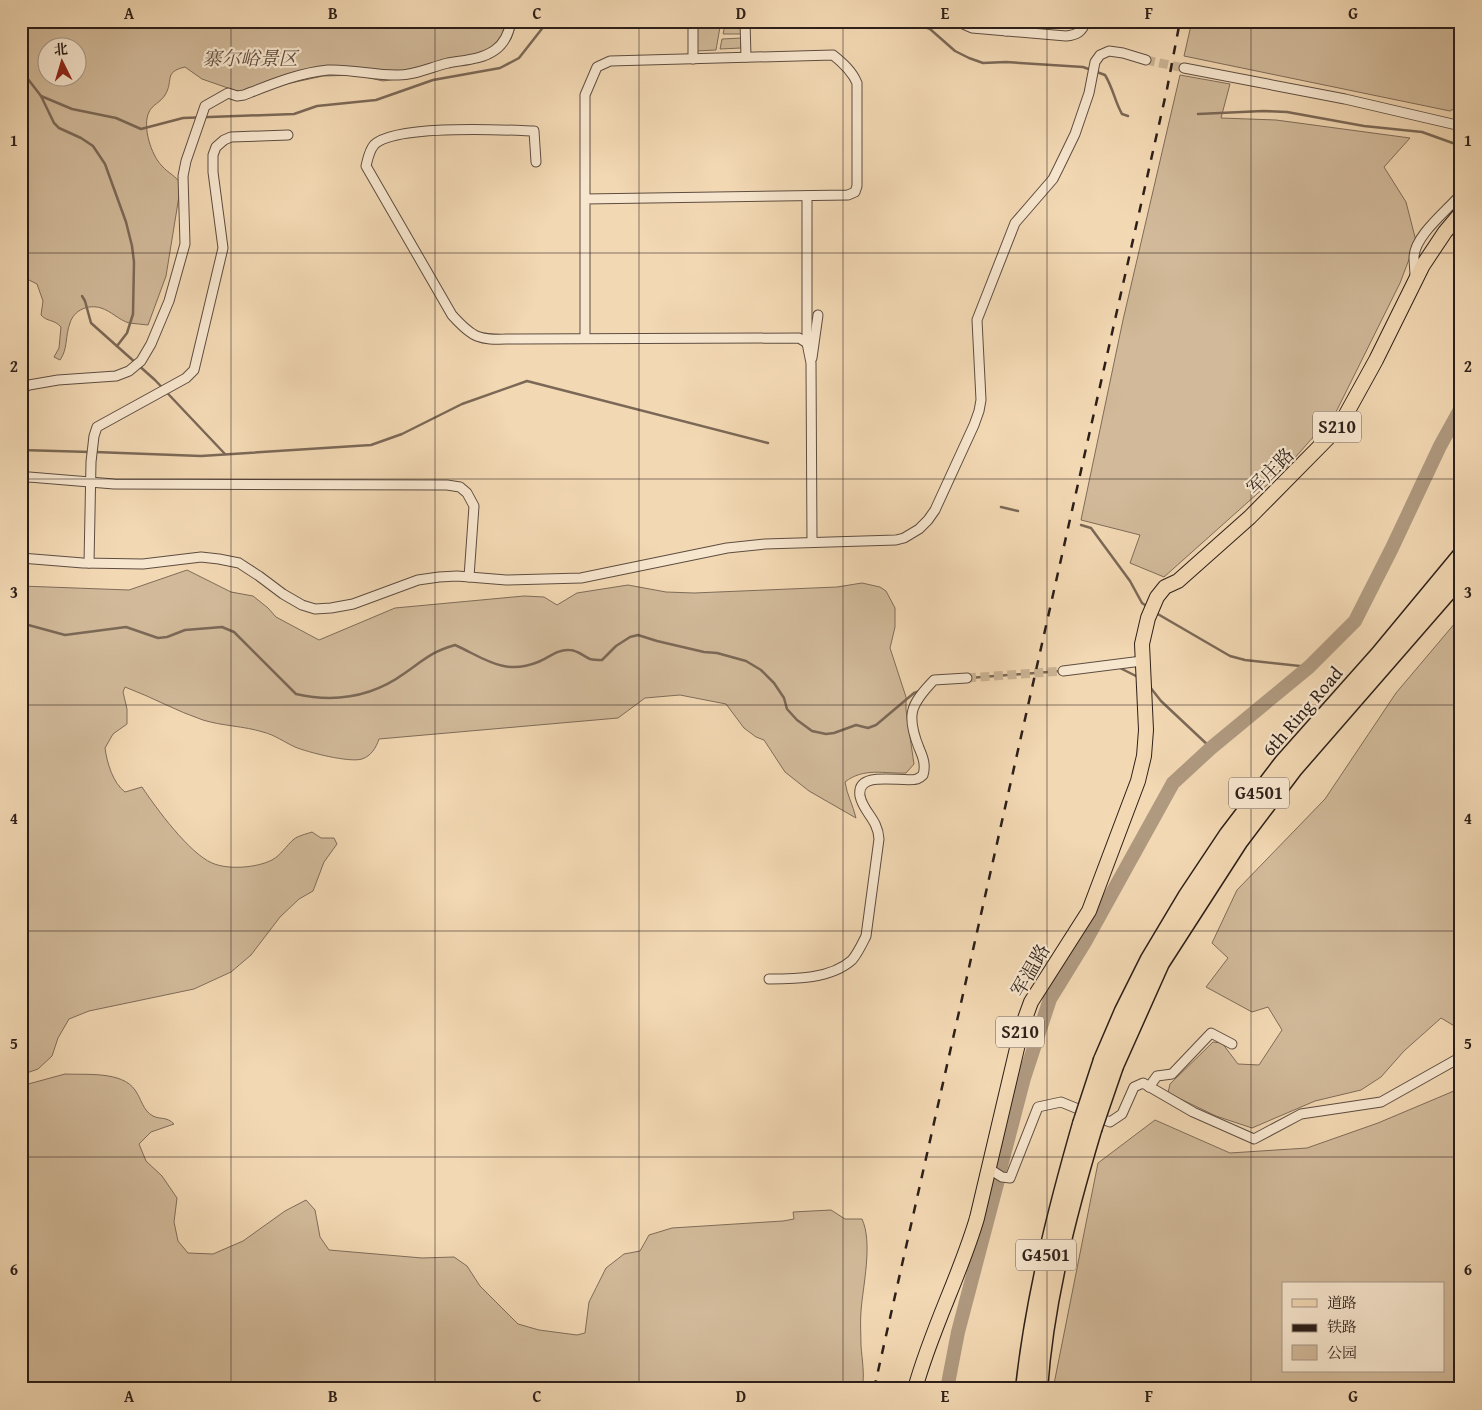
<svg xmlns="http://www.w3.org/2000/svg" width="1482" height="1410" font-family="'Gentium Book Plus','Noto Serif SC',serif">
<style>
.green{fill:#d1b999;stroke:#7f6c59;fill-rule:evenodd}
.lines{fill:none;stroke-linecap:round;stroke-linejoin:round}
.stream{stroke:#7b6856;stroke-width:2.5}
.river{stroke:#af997f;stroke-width:14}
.minor-tunnel{stroke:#cbb394;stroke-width:9;stroke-dasharray:9 4.5;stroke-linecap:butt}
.minor-casing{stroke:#5e4d40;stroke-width:11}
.primary-casing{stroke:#2d1f19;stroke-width:16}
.motorway-casing{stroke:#2d1f19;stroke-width:19}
.minor{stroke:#f7e6ce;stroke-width:9}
.primary{stroke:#f2d8b3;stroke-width:14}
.motorway{stroke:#f2d8b3;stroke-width:16}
.rail{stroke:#2d1f19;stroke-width:2.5;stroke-dasharray:9 9;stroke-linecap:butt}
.motorway-bridge-casing{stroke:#2d1f19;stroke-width:19;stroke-linecap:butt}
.motorway-bridge{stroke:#f2d8b3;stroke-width:16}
.grid{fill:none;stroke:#2d1f19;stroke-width:1;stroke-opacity:0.55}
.labels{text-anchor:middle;stroke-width:4.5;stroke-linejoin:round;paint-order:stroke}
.shield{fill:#f7e6ce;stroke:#6a5b4f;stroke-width:1}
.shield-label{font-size:18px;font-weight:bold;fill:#2d1f19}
.park-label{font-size:19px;font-style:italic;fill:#5e4d3f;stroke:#f7e6ce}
.street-label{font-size:19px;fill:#2d1f19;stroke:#f7e6ce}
.neatline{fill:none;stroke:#2d1f19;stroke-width:2}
.grid-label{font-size:16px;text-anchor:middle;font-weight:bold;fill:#2d1f19}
</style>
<rect width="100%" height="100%" fill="#f2d8b3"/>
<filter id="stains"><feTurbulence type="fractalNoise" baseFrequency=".004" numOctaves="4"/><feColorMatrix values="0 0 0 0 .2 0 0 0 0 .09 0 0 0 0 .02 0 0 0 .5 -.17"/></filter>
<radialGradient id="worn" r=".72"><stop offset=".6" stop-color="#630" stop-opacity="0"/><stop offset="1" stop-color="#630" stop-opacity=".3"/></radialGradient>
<g class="green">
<path d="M21 21H517L511 39 497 51 408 77 383 81 357 75 323 76 286 84 251 96 202 79 185 67C163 72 174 81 165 95 161 102 152 105 149 112 142 126 151 155 162 166 168 173 176 176 181 184L166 276 148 325C142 324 135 324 129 323 119 320 111 311 101 308 88 304 74 310 70 323 65 336 68 349 60 360L54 357 59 348 61 327C54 319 47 322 41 315L43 301 37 284 21 276ZM48 48H78V78H48Z"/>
<polygon points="696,21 721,21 716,50 696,51"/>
<polygon points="1192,21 1461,21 1461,105 1450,111 1184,56"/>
<polygon points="741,23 741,34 723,34 725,25"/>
<polygon points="741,38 741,48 720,49 722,39"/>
<polygon points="1180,75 1230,84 1221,118 1276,120 1410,138 1384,167 1406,202 1416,241 1400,283 1337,410 1285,469 1164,577 1130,563 1140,535 1081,520 1123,320"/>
<path d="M187 570 231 592 253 596 268 608 276 617 319 640 395 608 524 596 544 597 557 605 577 593 628 585 666 592 694 593 837 587 862 583 880 587 886 591 895 608V627L890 648 906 697V710L914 764 906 773C885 774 864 767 845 782 847 795 853 805 856 818L809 791 785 772 764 740 756 737 744 728 726 704 680 695 645 698 618 718 379 739C376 748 371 756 362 759 349 763 307 752 295 747 284 742 275 735 263 732 244 726 222 726 203 720 176 711 152 697 125 687L123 692 127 709V724L113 734 105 748C107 763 113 783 125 792L142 787C156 808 189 853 212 863 228 870 256 868 272 860 281 855 286 846 294 839 298 836 306 834 312 832L321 838H334L337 844 324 862 313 891 299 899 280 917 251 955 231 972 194 989 89 1011 69 1019 58 1038 52 1056 38 1069 21 1075V586L129 590Z"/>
<polygon points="1461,616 1461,1030 1441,1018 1404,1051 1381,1077 1361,1090 1315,1101 1252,1128 1216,1116 1168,1093 1170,1084 1213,1042 1222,1043 1238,1064 1259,1065 1282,1030 1268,1007 1252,1012 1206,987 1228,958 1212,943 1237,890 1325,799 1396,693"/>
<path d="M65 1074C86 1075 122 1071 135 1090 141 1098 143 1111 153 1116 161 1120 166 1116 174 1124L151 1132 139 1144 146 1161 162 1176 177 1198 174 1222 178 1241 188 1253 213 1254 243 1241 285 1211 306 1200 315 1210 320 1237 329 1250 422 1258 454 1257 467 1266 480 1286 518 1324 539 1330 577 1335 585 1333 589 1302 606 1268 624 1254 640 1251 649 1235 672 1228 783 1221 794 1219 793 1212 831 1210 845 1219H862C873 1243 863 1285 861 1311 860 1323 861 1335 861 1346 862 1360 865 1375 862 1389H21V1086Z"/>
<path d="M1461 1088V1389H1053L1098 1163 1155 1120 1230 1153 1307 1148 1378 1123ZM1283 1284H1443V1371H1283Z"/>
</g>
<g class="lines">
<g class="stream">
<path d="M892 21 915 23 930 29 955 51 969 58 983 63 1006 62 1083 67 1105 75C1113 88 1115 102 1122 114L1128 116"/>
<polyline points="21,70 41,96 72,109 116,118 141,129 183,118 294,114 317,106 376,100 433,80 500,68 519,58 548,21"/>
<polyline points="41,96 54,123 59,128 81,138 93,146 105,164 126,222 132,246 134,262 133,314 127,333 117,346"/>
<polyline points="1198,114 1263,111 1287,112 1364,126 1422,132 1461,146"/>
<polyline points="82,296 85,301 91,323 155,380 225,454"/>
<polyline points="21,450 90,452"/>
<polyline points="95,452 201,456 371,445 402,434 462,404 527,381 768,443"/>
<polyline points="1001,507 1018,511"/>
<polyline points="1081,525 1091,528 1130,581 1142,603 1148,607"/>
<polyline points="1156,613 1230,656 1245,660 1309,667"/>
<path d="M21 623 65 635 126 627 158 638 167 637 185 630 210 628 222 627 234 632 296 694C336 703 372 697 405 673 425 659 431 652 455 645 484 658 504 676 538 662 548 658 558 649 569 650 578 650 583 656 590 659 594 660 598 660 602 660L616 646 630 637 638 635 657 641 704 652 717 653 746 661 761 670 774 683 784 698 787 709 797 720 812 731 826 734 834 733 856 725 868 728 876 725 914 693 920 691"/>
<polyline points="1118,667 1138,677"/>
<polyline points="969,678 1061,671"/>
<polyline points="1150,687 1161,701 1211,748"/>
</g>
<g class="river">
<polyline points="1000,1170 1024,1078 1050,999 1085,942 1173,783 1211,748 1309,667 1355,621 1392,548 1440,446 1461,408"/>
<polyline points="947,1389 958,1332 998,1180"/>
</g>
<g class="minor-tunnel">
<polyline points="1146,60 1184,68"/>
<polyline points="967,678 1063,671"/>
</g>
<defs>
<g id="minor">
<polyline points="745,21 746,57"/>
<path d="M956 21 972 28 1066 36C1077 35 1082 32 1086 21"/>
<polyline points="1003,21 1006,31"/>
<polyline points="693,59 693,21"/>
<polyline points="1184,68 1345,99 1461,126"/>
<path d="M536 162 534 131C504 130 395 124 374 145 369 151 368 158 366 166L452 315C477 343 482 339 518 339L799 338 807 343 811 363 812 542"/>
<polyline points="807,196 807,343"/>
<path d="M1415 277C1415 270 1414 263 1414 257 1415 235 1447 211 1461 194"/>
<path d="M585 338V95L597 67 610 61 833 55C843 63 852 71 857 83V186L855 192 848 195 585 199"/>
<polyline points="812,358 818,315"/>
<path d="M21 389 29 385 58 380 116 376 129 371 141 361 151 344 169 301 185 244 183 176 186 161 205 106 228 93 237 96 244 95C272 84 298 73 328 70 351 69 373 75 396 75 413 76 431 67 448 63 463 60 481 60 495 50 505 43 509 33 511 21"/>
<polyline points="21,478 29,477 114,484 447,485 460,487 467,493 474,506 469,577"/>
<polyline points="21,558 83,563 143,564 201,557 219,559 239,563 259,576 283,594 302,605 315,609 331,608 353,604 418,580 439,577 457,576 506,580 581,578 727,548 765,544 896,540 904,538 919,529 928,520 935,510 974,425 979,411 981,400 977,320 1015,223 1053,179 1059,167 1075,134 1089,93 1095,62 1100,55 1109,51 1123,53 1146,60"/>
<polyline points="89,563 91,462 94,436 97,427 186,378 194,370 223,248 213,172 213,155 216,147 224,140 231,137 288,135"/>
<polyline points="1063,671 1142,661"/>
<path d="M769 979C795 979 831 979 852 960 858 953 862 944 866 936L879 839C878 819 863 812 860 796 856 769 903 783 917 779 919 778 921 777 923 775 926 765 923 757 919 748 906 715 910 705 934 680L967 678"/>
<polyline points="1149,1087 1157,1076 1172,1074 1211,1033 1232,1044"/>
<polyline points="988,1168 1002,1177 1010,1178 1038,1107 1061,1102 1110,1122 1122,1114 1134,1087 1143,1083 1193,1112 1254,1139 1301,1114 1381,1102 1461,1057"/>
</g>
<path id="primary" d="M915 1389C931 1330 960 1276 977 1218L1022 1027 1031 1002 1089 911 1138 781 1144 756 1146 730 1142 644 1148 618 1157 597 1165 587 1178 581 1250 517 1328 438 1344 418 1376 360 1423 265 1445 232 1461 213"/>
<g id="motorway">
<polyline points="1102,1060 1123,1011 1149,959 1186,897 1228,834 1283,762 1379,654 1461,555"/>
<polyline points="1115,1066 1161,963 1239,842 1294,769 1461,577"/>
<path d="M1024 1389C1034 1298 1056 1211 1081 1124"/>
<path d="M1039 1389C1045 1301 1068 1214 1093 1130"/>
</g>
</defs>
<use href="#minor" class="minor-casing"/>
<use href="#primary" class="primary-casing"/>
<use href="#motorway" class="motorway-casing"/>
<use href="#minor" class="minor"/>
<use href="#primary" class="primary"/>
<use href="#motorway" class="motorway"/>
<polyline class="rail" points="874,1389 1167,89 1180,21"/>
<defs>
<g id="motorway-bridge">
<polyline points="1081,1124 1102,1060"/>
<polyline points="1093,1130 1115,1066"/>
</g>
</defs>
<use href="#motorway-bridge" class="motorway-bridge-casing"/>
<use href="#motorway-bridge" class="motorway-bridge"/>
</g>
<path class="grid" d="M231 21V1389M435 21V1389M639 21V1389M843 21V1389M1047 21V1389M1251 21V1389M21 253H1461M21 479H1461M21 705H1461M21 931H1461M21 1157H1461"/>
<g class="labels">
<g class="shield">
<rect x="1313" y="411.5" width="48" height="31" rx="4"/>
<rect x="1229" y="777.5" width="60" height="31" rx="4"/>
<rect x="996" y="1016.5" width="48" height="31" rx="4"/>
<rect x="1016" y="1239.5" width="60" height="31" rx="4"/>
</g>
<g class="shield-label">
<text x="1337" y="433">S210</text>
<text x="1259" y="799">G4501</text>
<text x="1020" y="1038">S210</text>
<text x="1046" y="1261">G4501</text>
</g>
<g class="park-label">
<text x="250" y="65">寨尔峪景区</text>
</g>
<g class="street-label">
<text transform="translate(1270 471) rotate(-45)" y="7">军庄路</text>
<text transform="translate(1302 711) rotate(-49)" y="7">6th Ring Road</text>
<text transform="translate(1030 970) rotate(-60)" y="7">军温路</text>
</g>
</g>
<rect width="1482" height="1410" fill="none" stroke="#f2d8b3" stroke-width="55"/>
<rect x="1282" y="1282" width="162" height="90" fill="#f7e6ce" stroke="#a69686"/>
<rect x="1292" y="1299" width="25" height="8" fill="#f2d8b3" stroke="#a69686"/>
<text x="1327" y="1308" font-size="15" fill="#2d1f19">道路</text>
<rect x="1292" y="1324" width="25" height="8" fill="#2d1f19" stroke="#a69686"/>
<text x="1327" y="1332" font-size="15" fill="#2d1f19">铁路</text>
<rect x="1292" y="1345" width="25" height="15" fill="#d1b999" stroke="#a69686"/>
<text x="1327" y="1358" font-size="15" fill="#2d1f19">公园</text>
<g transform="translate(62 62) rotate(355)"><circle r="24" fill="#f7e6ce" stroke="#a69686"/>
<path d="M0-4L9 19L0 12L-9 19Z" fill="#8f2418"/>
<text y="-8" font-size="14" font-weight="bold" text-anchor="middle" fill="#2d1f19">北</text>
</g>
<rect x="28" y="28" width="1426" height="1354" class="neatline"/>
<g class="grid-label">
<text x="129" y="19">A</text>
<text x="333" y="19">B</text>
<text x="537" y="19">C</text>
<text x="741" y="19">D</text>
<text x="945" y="19">E</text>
<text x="1149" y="19">F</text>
<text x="1353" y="19">G</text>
<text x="14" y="146">1</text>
<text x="1468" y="146">1</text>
<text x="14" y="372">2</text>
<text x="1468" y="372">2</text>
<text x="14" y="598">3</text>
<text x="1468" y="598">3</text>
<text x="14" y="824">4</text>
<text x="1468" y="824">4</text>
<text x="14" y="1049">5</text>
<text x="1468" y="1049">5</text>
<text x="14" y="1275">6</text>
<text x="1468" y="1275">6</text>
<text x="129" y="1402">A</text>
<text x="333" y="1402">B</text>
<text x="537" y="1402">C</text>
<text x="741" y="1402">D</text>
<text x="945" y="1402">E</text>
<text x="1149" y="1402">F</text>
<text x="1353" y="1402">G</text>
</g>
<rect width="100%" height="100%" filter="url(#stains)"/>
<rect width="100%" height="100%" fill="url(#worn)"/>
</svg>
